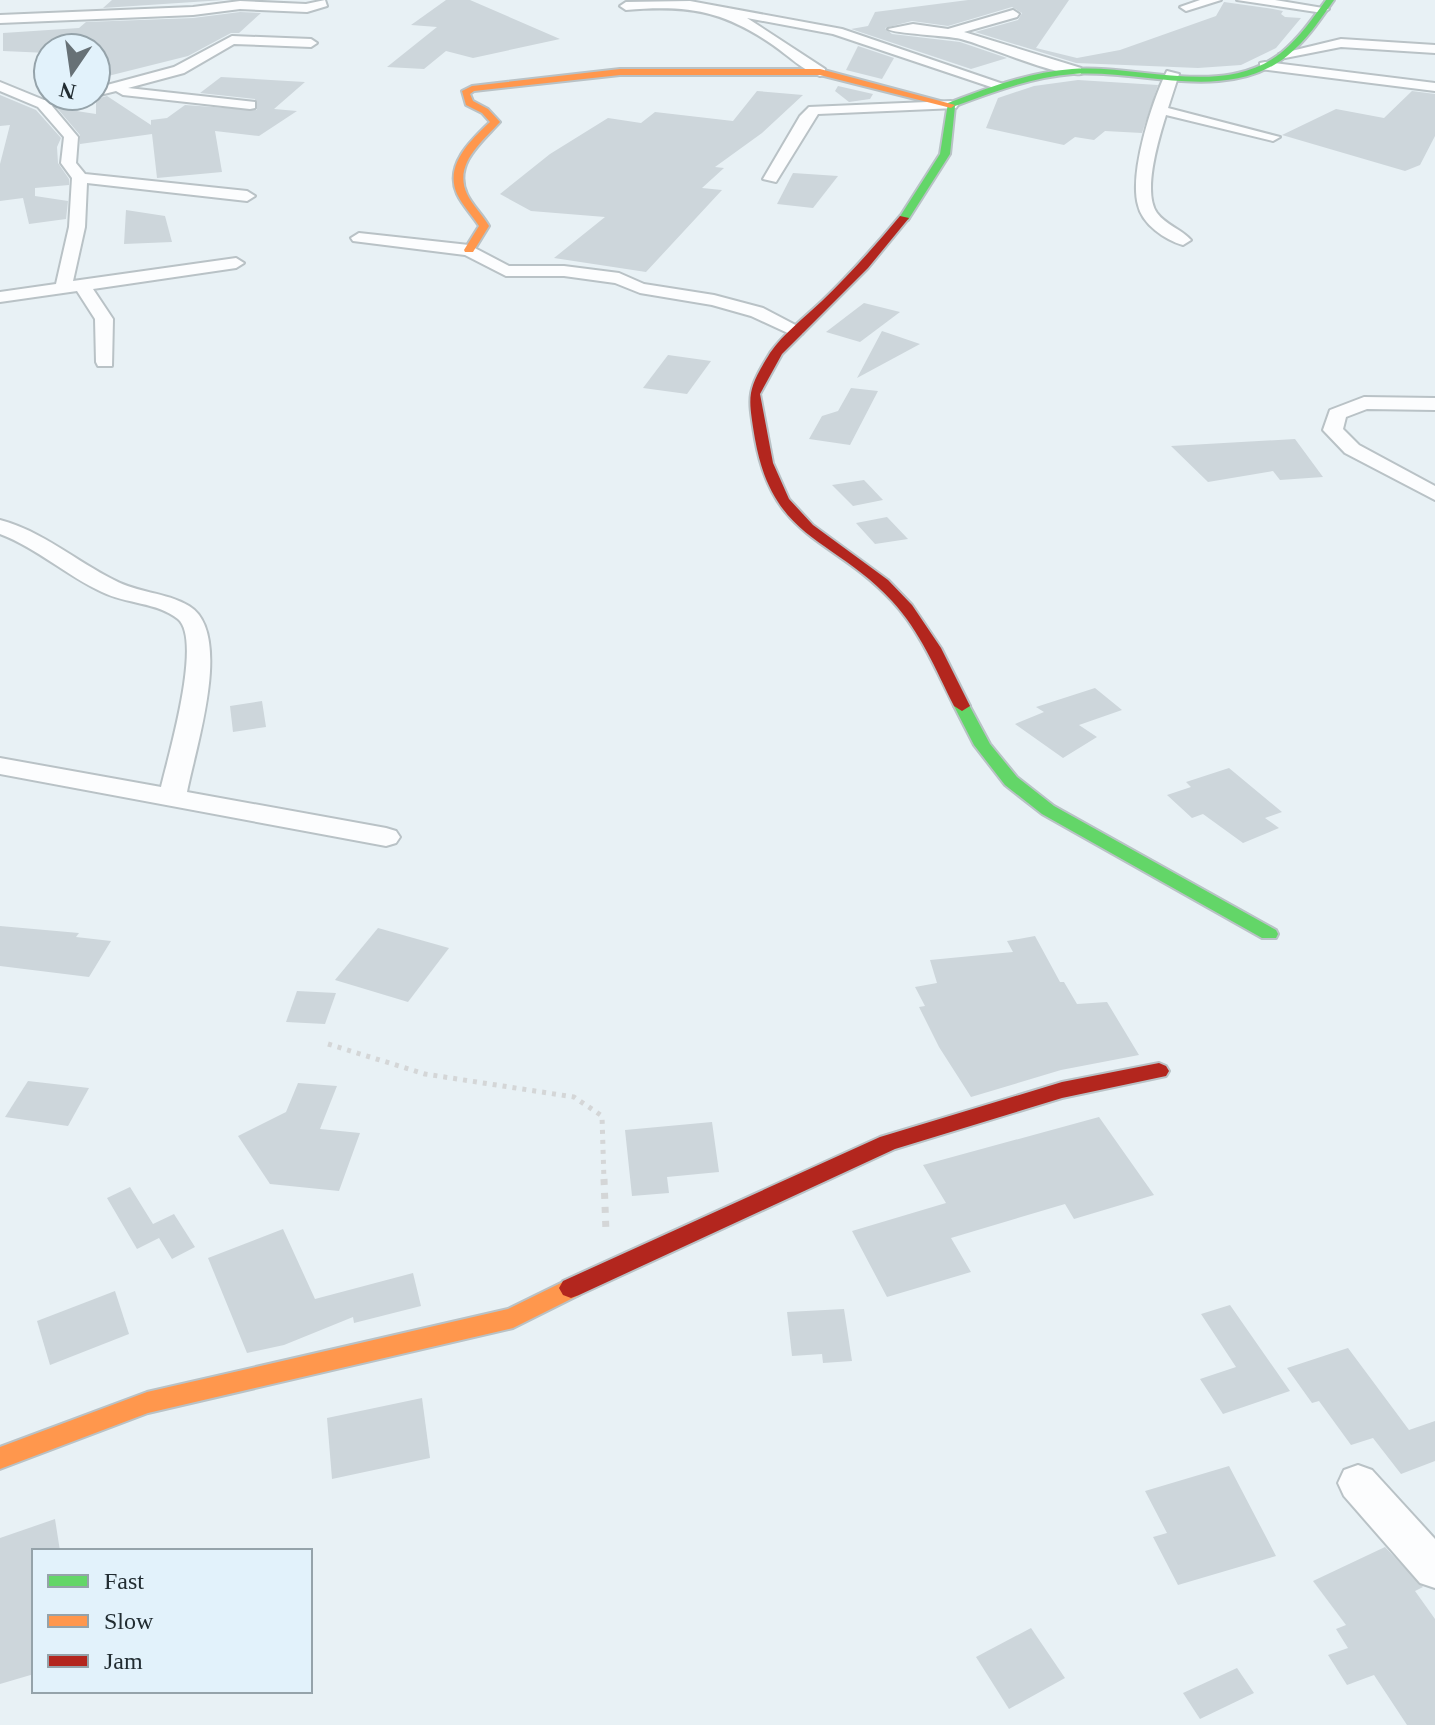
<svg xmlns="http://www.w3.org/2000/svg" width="1435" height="1725" font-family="Georgia,serif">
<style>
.building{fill:#cdd6db}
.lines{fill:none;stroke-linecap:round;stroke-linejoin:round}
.street-casing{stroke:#b9c2c6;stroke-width:4}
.fast-casing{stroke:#b9c2c6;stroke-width:4}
.slow-casing{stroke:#b9c2c6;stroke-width:4}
.jam-casing{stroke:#b9c2c6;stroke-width:4}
.path-far1{stroke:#d4d6d7;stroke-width:5;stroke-dasharray:4 6;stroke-linecap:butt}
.path{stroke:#d4d6d7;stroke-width:7;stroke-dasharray:6 8;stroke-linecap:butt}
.street{fill:#fcfdfe;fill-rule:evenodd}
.fast{fill:#63d668;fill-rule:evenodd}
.slow{fill:#ff974d;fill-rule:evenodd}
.jam{fill:#b3261e;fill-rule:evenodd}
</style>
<rect width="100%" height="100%" fill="#e8f1f5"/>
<g class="building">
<polygon points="112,0 224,0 103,8"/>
<polygon points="446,0 470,0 560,39 473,58 446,51 424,69 387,67 437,27 411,25"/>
<polygon points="968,0 1069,0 1036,48 1077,58 1120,50 1216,16 1224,2 1273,9 1283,11 1281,14 1285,17 1301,18 1276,48 1241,65 1198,68 1076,63 975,32 1018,20 1022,13 1012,7 948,26 912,21 885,28 892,34 960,42 1007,58 971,69 851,29 868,26 875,12"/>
<polygon points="240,12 261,13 239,33 231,33 188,56 96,79 96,48 48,48 48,53 3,51 3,33 79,28 86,22 193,18"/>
<polygon points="858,46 894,58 882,79 846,70"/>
<polygon points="221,77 305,82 274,109 297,111 259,136 215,131 222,172 157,178 152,134 80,144 80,135 57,108 96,114 96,99 107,96 151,125 151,120 167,118 185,105 257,110 255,99 200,93"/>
<polygon points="1078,80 1158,85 1142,133 1105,131 1094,140 1075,137 1064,145 986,128 998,98 1034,86"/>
<polygon points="838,86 873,94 870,99 849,102 835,91"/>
<polygon points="757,91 803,95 762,133 715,167 724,168 702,188 722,190 646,272 554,258 605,217 531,211 500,194 550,154 608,118 641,123 655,112 733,121"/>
<polygon points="1412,91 1435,94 1435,136 1420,165 1405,171 1282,135 1336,109 1384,118"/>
<polygon points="0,95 36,110 61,138 57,147 58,163 69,179 69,185 35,188 35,196 68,201 66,219 29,224 23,198 0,201 0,164 10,125 0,126"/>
<polygon points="793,173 838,176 813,208 777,204"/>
<polygon points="126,210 165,216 172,242 124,244"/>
<polygon points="864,303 900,312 860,342 826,332"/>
<polygon points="882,331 920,344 857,378"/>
<polygon points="668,355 711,361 687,394 643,388"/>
<polygon points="851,388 878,391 850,445 809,439 822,416 838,411"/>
<polygon points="1295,439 1323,477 1280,480 1273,471 1208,482 1171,446"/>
<polygon points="864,480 883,500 853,506 832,485"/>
<polygon points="887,517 908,539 875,544 856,523"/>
<polygon points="1095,688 1122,710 1079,725 1097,737 1063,758 1015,724 1044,712 1036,707"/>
<polygon points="262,701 266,727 233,732 230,706"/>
<polygon points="1229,768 1282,812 1265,818 1279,828 1243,843 1203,814 1192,818 1167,795 1191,787 1186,782"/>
<polygon points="0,926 79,933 76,937 111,941 89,977 0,966"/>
<polygon points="378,928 449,948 408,1002 335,980"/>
<polygon points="1035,936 1060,982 1064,982 1077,1004 1107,1002 1139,1055 1061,1070 971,1097 939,1047 919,1007 925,1006 915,987 937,983 930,960 1013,952 1007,941"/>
<polygon points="297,991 336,993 325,1024 286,1022"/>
<polygon points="28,1081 89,1088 68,1126 5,1117"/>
<polygon points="298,1083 337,1086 320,1129 360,1133 339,1191 270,1184 238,1136 286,1112"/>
<polygon points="1099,1117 1154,1195 1074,1219 1065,1204 951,1238 971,1272 887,1297 852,1231 946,1203 923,1165"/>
<polygon points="712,1122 719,1172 667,1177 669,1193 632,1196 625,1130"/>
<polygon points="130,1187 153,1224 174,1214 195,1247 172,1259 159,1238 137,1249 107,1198"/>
<polygon points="283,1229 315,1299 413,1273 421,1306 354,1323 353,1317 284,1345 247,1353 208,1258"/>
<polygon points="115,1291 129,1334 50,1365 37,1321"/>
<polygon points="1230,1305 1290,1391 1223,1414 1200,1379 1236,1367 1201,1314"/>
<polygon points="844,1309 852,1361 823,1363 822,1354 792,1356 787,1312"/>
<polygon points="1348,1348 1409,1430 1435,1421 1435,1461 1401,1474 1373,1438 1351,1445 1319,1401 1312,1403 1287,1368"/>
<polygon points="422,1398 430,1458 332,1479 327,1418"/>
<polygon points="1229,1466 1276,1556 1178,1585 1153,1537 1167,1533 1145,1491"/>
<polygon points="55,1519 60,1551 34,1551 34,1674 0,1684 0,1538"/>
<polygon points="1385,1547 1423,1587 1415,1591 1435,1619 1435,1725 1407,1725 1374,1675 1347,1685 1328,1655 1348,1648 1336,1629 1346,1625 1313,1581"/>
<polygon points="1031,1628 1065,1678 1009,1709 976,1657"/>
<polygon points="1237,1668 1254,1693 1200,1719 1183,1693"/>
</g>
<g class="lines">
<defs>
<g id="street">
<polygon points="325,0 327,6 307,12 240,9 193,15 0,23 0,15 193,7 240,1 306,4"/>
<polygon points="1200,0 1221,0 1186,11 1180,7"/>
<polygon points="1237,0 1275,0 1329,9 1323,13"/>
<path d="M690 1 842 29 1009 86 997 89 833 34 747 18 825 69V75L820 76C802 70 789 56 773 45 722 10 687 5 626 10L620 6 626 2Z"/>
<path d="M1013 10 1019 14 1017 17 964 32 1081 68V74C1057 77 988 46 961 39 946 35 894 34 888 29L913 24 948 29Z"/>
<polygon points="232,36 311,39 317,43 311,47 234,44 184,73 128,88 255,102 255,108 250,109 123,95 116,91 96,96 96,88 174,67"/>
<polygon points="1341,39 1435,45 1435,53 1341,47 1285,58 1279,54"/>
<polygon points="1265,62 1435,83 1435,91 1260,69 1260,63"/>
<path d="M1167 71 1179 74 1168 108 1280 137 1273 141 1166 115C1159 138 1142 192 1157 213 1166 225 1181 229 1191 240L1183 245C1165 240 1142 224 1138 205 1129 173 1152 101 1167 71Z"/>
<polygon points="0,82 44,100 84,96 52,106 78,137 76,163 85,174 247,191 255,196 247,201 87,183 85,227 73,281 236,258 244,263 236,268 93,289 113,319 112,366 98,366 96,362 95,319 77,291 0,302 0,292 56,284 69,227 72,178 61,163 64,137 38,107 0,91"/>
<polygon points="951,101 958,105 956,108 818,114 776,182 763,179 800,116 809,107"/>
<polygon points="359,233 469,245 509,266 564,266 619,273 644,284 714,295 763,308 805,330 802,334 790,334 751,316 712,305 640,293 615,283 564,276 506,276 465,255 353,241 351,238"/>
<polygon points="1364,397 1435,398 1435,410 1367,409 1346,417 1343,429 1359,445 1435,486 1435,500 1345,453 1323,430 1330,410"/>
<path d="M0 520C42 531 76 561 114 580 137 593 166 592 189 606 234 633 195 749 187 792L386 828 396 831 400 837 396 843 386 846 0 774V758L161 787C168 757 203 640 178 619 157 602 126 604 102 592 67 576 37 548 0 534Z"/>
<polygon points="1358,1465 1372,1470 1435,1539 1435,1588 1420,1583 1344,1496 1338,1483 1344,1470"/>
</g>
<g id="fast">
<path d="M1326 0H1334C1320 20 1306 41 1287 56 1227 104 1141 69 1073 74 1032 77 993 92 955 106L950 154 908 220 899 218 940 154 948 103C988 88 1029 72 1072 69 1140 64 1224 99 1282 52 1300 37 1313 18 1326 0Z"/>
<polygon points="962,701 968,703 990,744 1017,777 1054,806 1276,930 1278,934 1276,938 1262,938 1042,814 1005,785 974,745 954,706"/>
</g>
<g id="slow">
<path d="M620 69H820L955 105 951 108 820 75H620L474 91 470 94 473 101 488 109 500 122C482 142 453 164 467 194 472 205 483 215 489 226L473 252H465L464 250 479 226C472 215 462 205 457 194 444 165 471 140 490 122L482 113 466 105 462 91 472 86Z"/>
<polygon points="571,1278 579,1281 583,1288 579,1295 513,1328 148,1413 0,1469 0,1447 147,1392 508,1309"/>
</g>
<g id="jam">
<path d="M900 216 909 218 868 268 782 354 760 394 773 463 789 499 813 525 888 580 912 605 941 648 970 706 962 711 954 706C936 670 920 631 892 601 833 537 773 541 755 439 748 395 746 392 770 353 783 334 805 317 822 301 850 274 875 246 900 216Z"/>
<polygon points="1159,1063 1166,1066 1169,1071 1166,1076 1062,1098 895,1149 579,1295 571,1298 563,1295 559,1288 563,1281 880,1137 1062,1082"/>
</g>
</defs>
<use href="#street" class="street-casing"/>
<use href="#fast" class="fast-casing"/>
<use href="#slow" class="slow-casing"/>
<use href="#jam" class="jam-casing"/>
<polyline class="path-far1" points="328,1044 425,1074 574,1097 602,1116 604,1181"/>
<polyline class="path" points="604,1179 606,1232"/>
<use href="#street" class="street"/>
<use href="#fast" class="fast"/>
<use href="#slow" class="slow"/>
<use href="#jam" class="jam"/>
</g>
<rect x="32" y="1549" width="280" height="144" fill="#e2f2fb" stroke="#95a3aa" stroke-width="2"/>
<rect x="48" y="1575" width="40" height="12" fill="#63d668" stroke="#95a3aa" stroke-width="2"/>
<text x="104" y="1589" font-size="24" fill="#212c31">Fast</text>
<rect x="48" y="1615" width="40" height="12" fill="#ff974d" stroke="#95a3aa" stroke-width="2"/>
<text x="104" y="1629" font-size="24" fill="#212c31">Slow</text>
<rect x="48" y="1655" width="40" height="12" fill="#b3261e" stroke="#95a3aa" stroke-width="2"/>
<text x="104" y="1669" font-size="24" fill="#212c31">Jam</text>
<g transform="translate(72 72) rotate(193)"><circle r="38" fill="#e2f2fb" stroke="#95a3aa" stroke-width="2"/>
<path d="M0-6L14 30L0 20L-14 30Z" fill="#677176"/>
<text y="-12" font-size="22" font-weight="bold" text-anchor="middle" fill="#212c31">N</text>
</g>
</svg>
